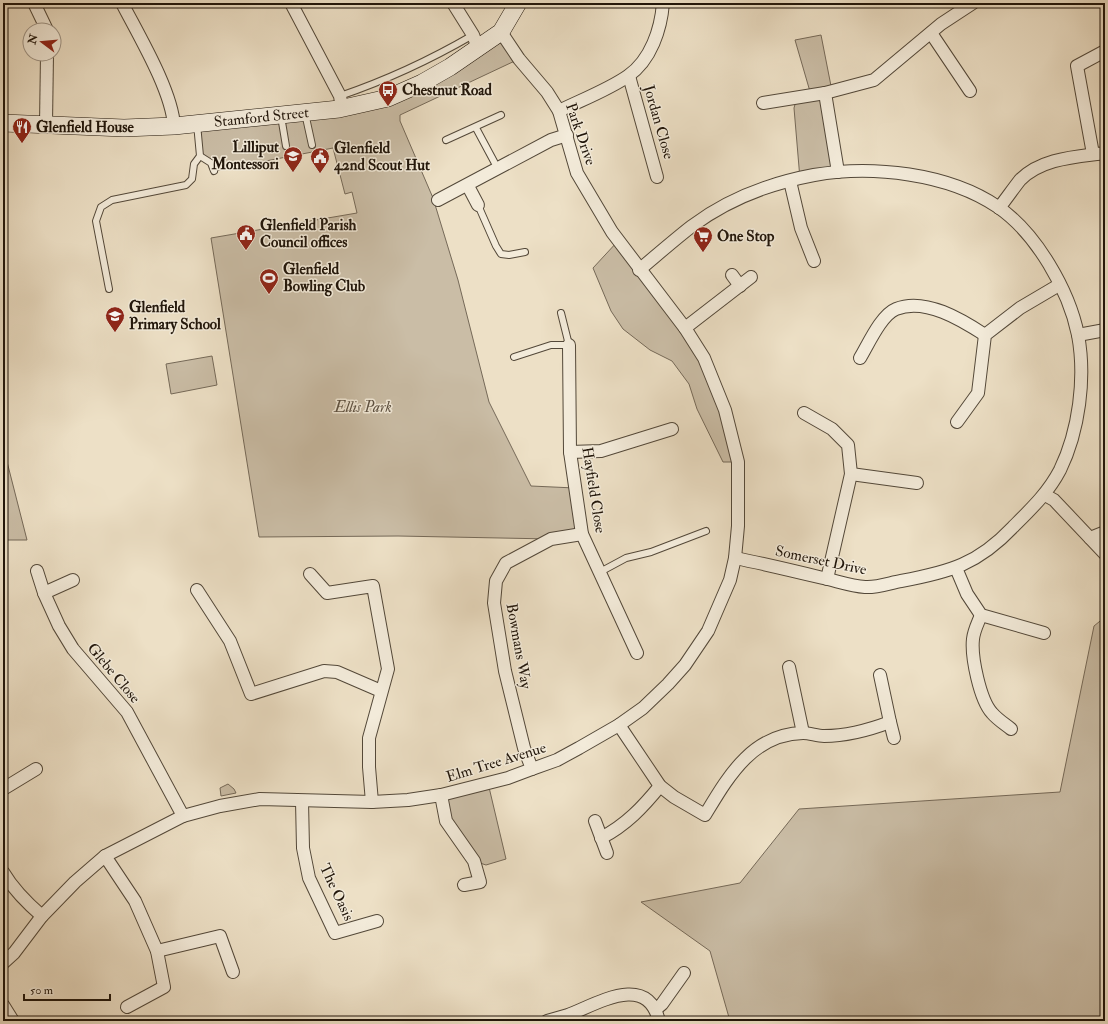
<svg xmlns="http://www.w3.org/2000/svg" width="1108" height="1024" font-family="'IM FELL Double Pica',serif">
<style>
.green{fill:#cabda6;stroke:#756958}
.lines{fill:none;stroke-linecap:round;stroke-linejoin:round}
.lane-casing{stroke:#534839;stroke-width:8}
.street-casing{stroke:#534839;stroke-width:14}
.secondary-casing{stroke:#20150a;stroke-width:18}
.lane{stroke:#f3ebda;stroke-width:6}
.street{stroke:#f3ebda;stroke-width:12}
.secondary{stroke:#f3ebda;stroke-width:17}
.labels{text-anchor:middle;stroke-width:3;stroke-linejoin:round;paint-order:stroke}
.poi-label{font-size:15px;font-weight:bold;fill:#20150a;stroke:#f3ebda;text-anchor:start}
.street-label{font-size:15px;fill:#20150a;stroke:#f3ebda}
.park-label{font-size:15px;font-style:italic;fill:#5c5041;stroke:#f3ebda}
</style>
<rect width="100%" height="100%" fill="#ede0c6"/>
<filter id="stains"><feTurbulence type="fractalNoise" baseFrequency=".005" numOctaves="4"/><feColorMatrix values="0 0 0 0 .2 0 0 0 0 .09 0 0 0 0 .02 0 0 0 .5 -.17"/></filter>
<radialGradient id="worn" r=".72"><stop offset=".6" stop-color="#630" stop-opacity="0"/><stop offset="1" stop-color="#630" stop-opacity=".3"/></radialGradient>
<g class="green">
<polygon points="501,32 519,59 400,115 400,121 433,198 458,280 489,402 531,486 575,488 582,534 551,539 398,536 259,537 211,238 357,213 352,192 345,194 333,148 214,171 211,163 200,156 197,124 388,98"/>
<polygon points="821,35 832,91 825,93 838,172 800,179 794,108 797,97 811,95 795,40"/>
<polygon points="618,241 704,358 738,462 723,462 697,409 689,384 672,361 650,350 623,329 611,311 593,268"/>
<polygon points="212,356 217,385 171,394 166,364"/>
<polygon points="3,446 27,540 3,540"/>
<polygon points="1105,617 1105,1021 730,1021 710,951 641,902 740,883 799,809 1060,792 1094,626"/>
<polygon points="488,783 506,859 486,865 474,861 445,818 441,795"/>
<polygon points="228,784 234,789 236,793 221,796 220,788"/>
</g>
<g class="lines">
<defs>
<g id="lane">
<path d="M340 96C387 80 430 60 473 35"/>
<polyline points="305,113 312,145"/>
<polyline points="281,116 286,146"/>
<polyline points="476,128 498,169"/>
<polyline points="446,140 501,115"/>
<polyline points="200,156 211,163 214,171"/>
<polyline points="478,205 496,246 501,254 509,255 525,252"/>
<polyline points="109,289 96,221 101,207 112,200 186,185 192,179 194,164 200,156 197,124"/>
<polyline points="514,357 551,345 569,345 561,313"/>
<polyline points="600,572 626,558 651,552 706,531"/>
</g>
<g id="street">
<polyline points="34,3 47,30"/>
<path d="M122 3C139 36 172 91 174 126"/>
<polyline points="291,3 340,96 342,108"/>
<polyline points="453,3 473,35 478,48"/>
<polyline points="931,33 970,91"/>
<polyline points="629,76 657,177"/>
<polyline points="825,93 838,172"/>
<polyline points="763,103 825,93 874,80 941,24 973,3"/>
<path d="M559 111C581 100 608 90 628 76 651 60 661 29 663 3"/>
<polyline points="46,124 47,54"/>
<polyline points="1093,154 1077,66 1105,51"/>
<polyline points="790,181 801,228 814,261"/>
<polyline points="468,186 478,205"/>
<polyline points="438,200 551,140 567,135"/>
<path d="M999 208C1006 199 1013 189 1020 180 1042 158 1076 157 1105 153"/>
<path d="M639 270C657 255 674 240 692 226 727 200 771 183 814 175 872 165 948 173 998 207 1036 233 1069 290 1078 335 1086 378 1079 431 1060 470 1048 493 1031 509 1013 527 978 564 950 572 901 581 890 583 876 588 865 587 851 586 837 581 823 578 794 571 765 564 735 558"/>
<polyline points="732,275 740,286"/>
<polyline points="685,328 751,277"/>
<polyline points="1078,335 1105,330"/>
<polyline points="569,345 570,452 582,534 637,653"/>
<path d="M860 358C868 345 881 315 896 309 925 297 962 320 985 335"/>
<polyline points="804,413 832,429 848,445 851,474 827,579"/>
<polyline points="957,422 978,393 985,335 1020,308 1059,285"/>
<polyline points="570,452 601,451 672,429"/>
<polyline points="851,474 917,483"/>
<polyline points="1045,495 1054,500 1105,554"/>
<polyline points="1090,538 1105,532"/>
<polyline points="956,568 967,594 981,615 1044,633"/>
<polyline points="37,571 44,593 59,626 73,649 127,712 183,816"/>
<polyline points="310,574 327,593 373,586 388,669 369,738 369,767 372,802"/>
<polyline points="197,590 230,641 251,694 324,671 337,672 381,691"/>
<polyline points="44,593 73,580"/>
<path d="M981 615C978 623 974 630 973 639 971 657 980 700 992 713 998 720 1005 724 1011 729"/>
<polyline points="789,667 803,733"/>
<polyline points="890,722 894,738"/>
<path d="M619 725 660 786 674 797 705 815C728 777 752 734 803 733 810 733 817 736 824 736 847 736 869 730 890 722L880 675"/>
<polyline points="532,769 524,748 505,671 494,603 496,581 506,563 551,539 582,534"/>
<polyline points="3,789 36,769"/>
<polyline points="441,795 446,821 474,861 480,882 464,885"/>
<polyline points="302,801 303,848 309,878 335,933 377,921"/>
<polyline points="595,821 607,853"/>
<path d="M601 838C626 825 643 807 660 786"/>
<polyline points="105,856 135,901 157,951 164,987 127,1007"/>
<path d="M3 872C13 889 27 903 42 916"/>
<polyline points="157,951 220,936 233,972"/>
<polyline points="3,963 14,953 42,916 75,882 105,856 183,816 220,806 260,799 372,802 408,800 441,795 508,778 532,769 557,760 579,748 619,725 643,708 668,684 685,665 708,631 730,580 735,558 738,526 738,462 725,410 704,358 685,328 612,232 577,173 559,111 547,92 519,59 501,32"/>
<polyline points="3,1005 13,1021"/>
<polyline points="656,1009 662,1004 684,973"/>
<path d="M547 1021C554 1019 561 1017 568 1015 597 1004 647 972 659 1021"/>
</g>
<g id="secondary">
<path id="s1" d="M3 123 124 128 174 126 339 109 388 98 422 83 450 67 501 32 518 3"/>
</g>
</defs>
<use href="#lane" class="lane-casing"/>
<use href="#street" class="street-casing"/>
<use href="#secondary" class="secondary-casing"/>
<use href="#lane" class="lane"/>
<use href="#street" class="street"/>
<use href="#secondary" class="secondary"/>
</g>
<defs>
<symbol id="bus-pin" viewBox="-11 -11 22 30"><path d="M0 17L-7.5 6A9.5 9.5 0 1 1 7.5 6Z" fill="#8f2418" stroke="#f3ebda"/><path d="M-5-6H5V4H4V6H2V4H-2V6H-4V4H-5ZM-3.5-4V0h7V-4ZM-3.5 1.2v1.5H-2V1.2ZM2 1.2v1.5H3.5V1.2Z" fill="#fff"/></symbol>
<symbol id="restaurant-pin" viewBox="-11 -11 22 30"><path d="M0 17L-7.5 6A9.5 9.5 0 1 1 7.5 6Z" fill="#8f2418" stroke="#f3ebda"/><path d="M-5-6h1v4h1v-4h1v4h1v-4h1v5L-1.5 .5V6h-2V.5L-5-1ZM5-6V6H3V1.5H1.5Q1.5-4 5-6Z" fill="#fff"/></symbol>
<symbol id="school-pin" viewBox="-11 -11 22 30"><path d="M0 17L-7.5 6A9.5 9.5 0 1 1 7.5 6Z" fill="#8f2418" stroke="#f3ebda"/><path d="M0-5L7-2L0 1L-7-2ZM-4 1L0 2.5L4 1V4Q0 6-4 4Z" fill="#fff"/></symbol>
<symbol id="civic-pin" viewBox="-11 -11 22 30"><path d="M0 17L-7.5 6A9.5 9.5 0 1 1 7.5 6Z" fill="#8f2418" stroke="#f3ebda"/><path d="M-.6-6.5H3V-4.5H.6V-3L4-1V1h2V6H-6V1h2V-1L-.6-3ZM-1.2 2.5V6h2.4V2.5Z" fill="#fff"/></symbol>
<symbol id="supermarket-pin" viewBox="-11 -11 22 30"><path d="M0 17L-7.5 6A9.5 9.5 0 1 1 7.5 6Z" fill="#8f2418" stroke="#f3ebda"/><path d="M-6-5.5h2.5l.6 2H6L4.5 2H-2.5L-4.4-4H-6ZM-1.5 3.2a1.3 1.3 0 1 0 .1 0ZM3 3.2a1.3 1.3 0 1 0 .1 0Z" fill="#fff"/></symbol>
<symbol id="stadium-pin" viewBox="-11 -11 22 30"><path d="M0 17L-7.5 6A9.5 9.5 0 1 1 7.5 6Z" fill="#8f2418" stroke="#f3ebda"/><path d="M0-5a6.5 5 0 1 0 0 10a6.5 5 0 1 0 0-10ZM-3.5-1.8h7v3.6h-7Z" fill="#fff"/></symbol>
</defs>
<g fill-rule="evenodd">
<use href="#bus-pin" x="377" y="79" width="22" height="30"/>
<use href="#restaurant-pin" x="11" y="116" width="22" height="30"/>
<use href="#school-pin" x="282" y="145" width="22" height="30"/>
<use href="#civic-pin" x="309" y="146" width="22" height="30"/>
<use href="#civic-pin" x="235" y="223" width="22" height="30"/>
<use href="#supermarket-pin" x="692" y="225" width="22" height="30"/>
<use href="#stadium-pin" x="258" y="267" width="22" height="30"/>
<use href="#school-pin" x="104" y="305" width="22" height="30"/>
</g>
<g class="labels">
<g class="poi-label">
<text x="402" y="95">Chestnut Road</text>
<text x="36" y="132">Glenfield House</text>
<text x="279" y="152" text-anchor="end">Lilliput<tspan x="279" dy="17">Montessori</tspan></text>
<text x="334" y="153">Glenfield<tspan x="334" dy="17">42nd Scout Hut</tspan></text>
<text x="260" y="230">Glenfield Parish<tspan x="260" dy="17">Council offices</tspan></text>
<text x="717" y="241">One Stop</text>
<text x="283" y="274">Glenfield<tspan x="283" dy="17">Bowling Club</tspan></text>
<text x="129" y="312">Glenfield<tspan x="129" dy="17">Primary School</tspan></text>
</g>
<g class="street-label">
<text dy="5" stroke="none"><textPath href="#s1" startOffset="259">Stamford Street</textPath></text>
<text transform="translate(659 122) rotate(74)" y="5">Jordan Close</text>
<text transform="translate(581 134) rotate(71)" y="5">Park Drive</text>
<text transform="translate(594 490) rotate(81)" y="5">Hayfield Close</text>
<text transform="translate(821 560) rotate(12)" y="5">Somerset Drive</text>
<text transform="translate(519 646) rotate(80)" y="5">Bowmans Way</text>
<text transform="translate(114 673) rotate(50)" y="5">Glebe Close</text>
<text transform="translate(496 762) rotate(-17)" y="5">Elm Tree Avenue</text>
<text transform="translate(337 892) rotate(65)" y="5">The Oasis</text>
</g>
<g class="park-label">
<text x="363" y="412">Ellis Park</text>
</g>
</g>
<rect width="1108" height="1024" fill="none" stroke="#ede0c6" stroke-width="16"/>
<rect x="4" y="4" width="1100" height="1016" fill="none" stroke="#20150a" stroke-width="2"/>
<rect x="8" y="8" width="1092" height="1008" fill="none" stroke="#20150a"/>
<g transform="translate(42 42) rotate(286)"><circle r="19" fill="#f3ebda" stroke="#9f9587"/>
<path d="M0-3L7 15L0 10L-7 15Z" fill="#8f2418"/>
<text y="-6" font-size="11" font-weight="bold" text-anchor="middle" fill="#20150a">N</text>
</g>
<path d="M24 994v6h86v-6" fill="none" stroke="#20150a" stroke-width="2"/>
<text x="30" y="994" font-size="12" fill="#20150a" stroke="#f3ebda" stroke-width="3" paint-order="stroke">50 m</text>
<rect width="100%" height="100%" filter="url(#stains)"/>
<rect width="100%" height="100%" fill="url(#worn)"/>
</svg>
